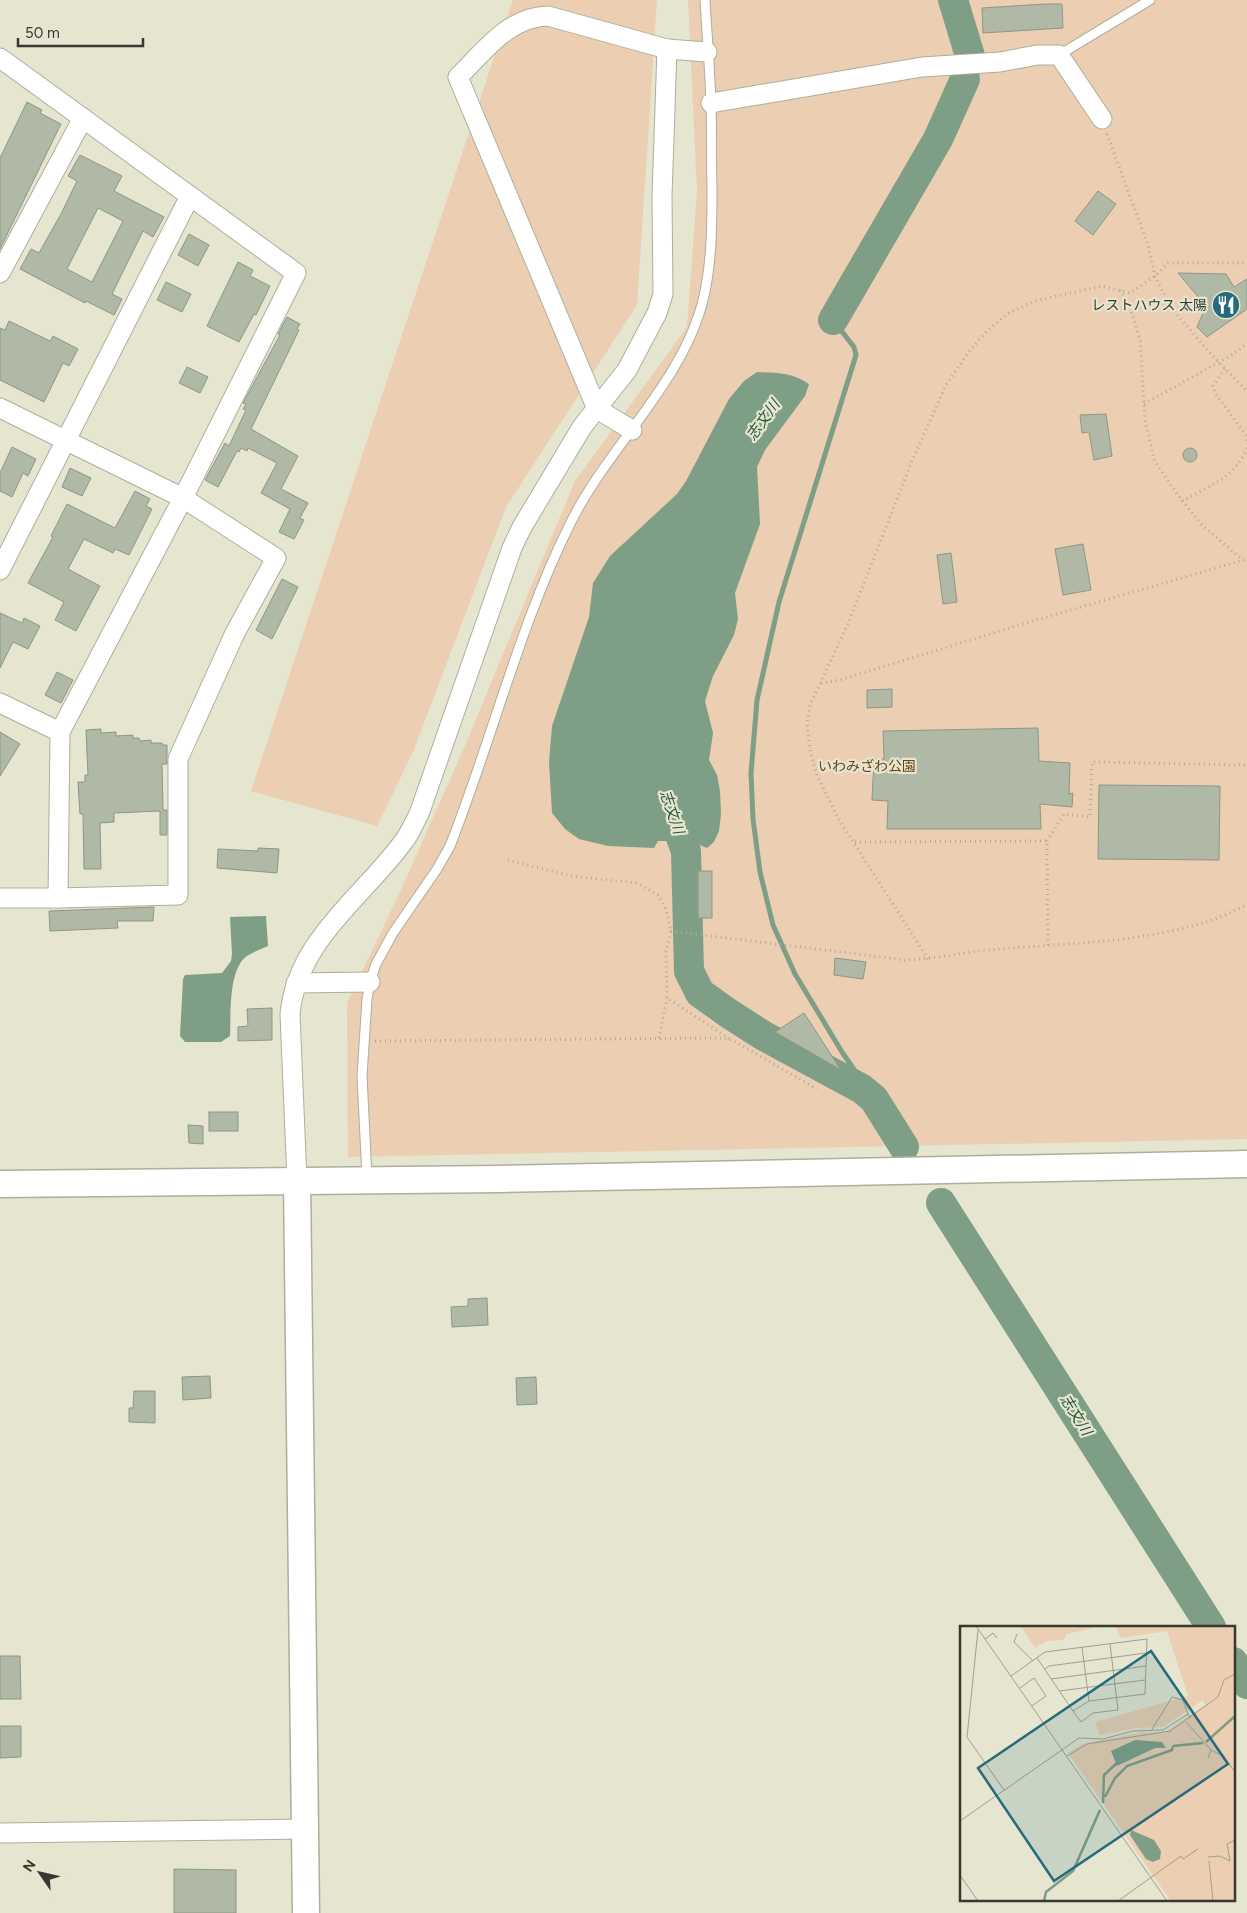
<svg xmlns="http://www.w3.org/2000/svg" width="1247" height="1913" font-family="Figtree,'Noto Sans JP',sans-serif">
<style>
.green{fill:#ecceb2}
.water{fill:#7e9e86}
.lines{fill:none;stroke-linecap:round;stroke-linejoin:round}
.stream{stroke:#7e9e86;stroke-width:5}
.river{stroke:#7e9e86;stroke-width:30}
.building{fill:#afb9a6;stroke:#8d9785;fill-rule:evenodd}
.lane-casing{stroke:#aeae9a;stroke-width:11}
.street-casing{stroke:#aeae9a;stroke-width:21}
.secondary-casing{stroke:#aeae9a;stroke-width:29}
.path{stroke:#adad9c;stroke-width:3;stroke-dasharray:1 4;stroke-linecap:butt}
.lane{stroke:#fff;stroke-width:9}
.street{stroke:#fff;stroke-width:19}
.secondary{stroke:#fff;stroke-width:26}
.labels{text-anchor:middle;stroke-width:4.5;stroke-linejoin:round;paint-order:stroke}
.poi-label{font-size:14px;fill:#383830;stroke:#e5e5d0;text-anchor:end}
.park-label{font-size:14px;fill:#6b4215;stroke:#e5e5d0}
.water-label{font-size:15px;font-style:italic;fill:#245835;stroke:#e5e5d0}
.inset-river{fill:none;stroke:#7e9e86;stroke-width:2.5}
.inset-road{fill:none;stroke:#a0a090;stroke-width:1}
.view{fill:#266a7b;fill-opacity:0.15;stroke:#266a7b;stroke-width:2.5}
.inset-edge{fill:none;stroke:#383830;stroke-width:2.5}
</style>
<rect width="100%" height="100%" fill="#e5e5d0"/>
<g class="green">
<polygon points="513,0 657,0 637,305 506,507 413,752 377,826 251,791"/>
<polygon points="688,0 1247,0 1247,1139 348,1157 347,1003 401,890 467,741 575,481 687,327 697,191"/>
</g>
<g class="water">
<path d="M757 372C777 373 792 372 809 384L805 396 765 450 757 467 760 524 735 593 738 619 734 635 713 676 705 701 713 733 709 760 717 775 720 791 721 814 719 831 714 842 707 848 697 844 695 853 674 847 671 841H658L654 848 608 846 579 839 565 829 552 813 549 762 552 726 589 617 593 583 610 556 677 494 686 481 729 399 744 381Z"/>
<path d="M266 916 268 946C261 949 253 952 247 956 228 969 231 1015 230 1036L221 1042H185L180 1036 183 979 185 975 222 973 231 961 232 954 230 917Z"/>
</g>
<g class="lines">
<polyline class="stream" points="833,320 854,347 856,355 779,602 757,700 751,773 753,819 760,872 773,925 795,974 842,1052 874,1099"/>
<g class="river">
<polyline points="953,0 970,56"/>
<polyline points="833,320 938,139 965,79"/>
<polyline points="672,813 686,851 689,971 700,993 728,1013 764,1036 862,1089 874,1099 904,1147"/>
<polyline points="941,1203 1211,1627"/>
<polyline points="1233,1662 1247,1684"/>
</g>
</g>
<g class="building">
<polygon points="1045,4 1062,4 1063,28 983,33 982,8"/>
<polygon points="27,102 42,110 40,113 61,124 0,249 0,158"/>
<path d="M80 155 122 176 114 191 164 217 153 237 143 231 112 294 122 299 114 315 86 301 85 303 20 269 31 249 39 253 61 214 77 181 68 176ZM98 208 123 221 92 282 67 269Z"/>
<polygon points="1098,191 1116,204 1093,235 1075,221"/>
<polygon points="189,234 209,245 198,266 178,255"/>
<polygon points="238,262 253,270 250,276 270,286 256,315 254,314 239,342 207,326"/>
<polygon points="1178,273 1226,274 1234,287 1247,279 1247,309 1207,337 1197,327 1206,306"/>
<polygon points="166,282 191,294 182,312 157,300"/>
<polygon points="287,317 300,324 297,329 299,330 251,429 298,456 281,489 308,503 300,518 304,520 294,539 279,532 290,509 261,493 277,463 248,448 247,451 241,448 239,452 237,451 218,487 205,480 225,443 229,446 246,410 243,409 246,404 243,403 280,335 278,334"/>
<polygon points="9,321 50,341 53,336 78,349 69,366 63,363 44,402 0,380 0,328 5,330"/>
<polygon points="187,367 208,377 200,393 179,383"/>
<polygon points="1106,414 1112,456 1094,460 1089,432 1082,433 1080,415"/>
<polygon points="12,447 36,459 28,476 23,473 12,497 0,491 0,473"/>
<circle cx="1190" cy="455" r="7"/>
<polygon points="70,468 91,478 82,496 62,487"/>
<polygon points="135,491 150,499 146,506 152,509 129,555 115,549 113,553 84,539 68,569 100,586 76,631 55,620 64,602 28,583 53,537 51,536 67,504 115,528"/>
<polygon points="1083,544 1091,590 1063,595 1055,549"/>
<polygon points="951,553 957,602 943,604 937,555"/>
<polygon points="282,579 298,587 272,639 256,630"/>
<polygon points="0,613 22,623 24,618 40,626 28,649 13,642 0,668"/>
<polygon points="57,672 73,680 61,703 45,695"/>
<polygon points="892,689 892,707 867,708 867,690"/>
<polygon points="1038,728 1039,761 1070,763 1069,794 1073,793 1072,807 1040,804 1041,829 887,829 888,801 872,800 874,759 884,759 883,731"/>
<polygon points="101,729 101,733 116,732 116,736 133,735 133,738 139,738 140,741 151,740 151,743 162,743 162,745 167,745 167,764 162,764 163,810 167,810 167,835 160,835 160,811 114,813 114,822 100,823 101,869 84,869 83,814 80,814 78,782 85,782 85,775 88,775 86,730"/>
<polygon points="0,732 20,744 0,776"/>
<polygon points="1099,785 1220,786 1219,860 1098,859"/>
<polygon points="258,848 279,849 277,873 217,868 218,849 258,851"/>
<rect x="698" y="871" width="14" height="47"/>
<polygon points="154,907 153,921 117,921 118,928 50,931 49,911"/>
<polygon points="835,958 866,962 863,979 834,975"/>
<polygon points="272,1008 272,1040 238,1041 238,1027 248,1026 247,1009"/>
<polygon points="804,1013 841,1070 775,1032"/>
<rect x="209" y="1112" width="29" height="19"/>
<polygon points="188,1125 203,1126 203,1144 189,1143"/>
<polygon points="487,1298 488,1325 452,1327 451,1307 468,1306 468,1299"/>
<polygon points="210,1376 211,1398 183,1400 182,1377"/>
<polygon points="536,1377 537,1404 517,1405 516,1378"/>
<polygon points="134,1391 155,1391 155,1423 129,1422 129,1408 133,1408"/>
<polygon points="0,1656 20,1656 21,1699 0,1699"/>
<polygon points="0,1726 21,1726 21,1757 0,1758"/>
<polygon points="174,1869 236,1870 236,1913 174,1913"/>
</g>
<g class="lines">
<defs>
<g id="lane">
<polyline points="1059,55 1150,0"/>
<path d="M367 1178 362 1076 367 999 370 982 376 964 393 933 437 869 450 846C492 740 520 623 571 522 608 447 683 382 703 300 712 264 712 224 712 187 711 159 712 132 711 105 710 70 707 35 705 0"/>
</g>
<g id="street">
<polyline points="0,58 296,273 183,498 60,732 58,898 0,898"/>
<polyline points="711,103 922,67 1000,62 1037,55 1059,55 1102,119"/>
<polyline points="0,273 83,118"/>
<polyline points="0,408 183,498 276,558 235,633 178,759 178,895 58,898"/>
<path d="M632 430 597 409 458 77C485 51 508 17 548 16L667 49"/>
<polyline points="0,570 190,196"/>
<polyline points="0,703 60,732"/>
<polyline points="296,983 370,982"/>
<path d="M297 1180 290 1014C297 940 363 897 404 841 410 833 414 823 419 814L512 548 522 527 582 427 627 370 657 313 663 294 662 196 667 49 707 52"/>
<polyline points="0,1833 305,1829"/>
</g>
<g id="secondary">
<polyline points="297,1180 306,1913"/>
<polyline points="0,1184 500,1179 1247,1164"/>
</g>
</defs>
<use href="#lane" class="lane-casing"/>
<use href="#street" class="street-casing"/>
<use href="#secondary" class="secondary-casing"/>
<g class="path">
<polyline points="1107,134 1148,245 1155,276 1170,306 1208,351 1247,391"/>
<polyline points="1120,290 1129,304 1140,339 1145,420 1155,462 1177,494 1202,525 1243,560"/>
<polyline points="1225,369 1213,386 1215,393 1246,435 1247,442"/>
<polyline points="1144,404 1230,356 1247,344"/>
<path d="M1182 501C1208 487 1236 477 1247 448"/>
<polyline points="821,683 840,680 1029,622 1247,559"/>
<polyline points="1047,841 1064,814 1090,817 1092,762 1247,765"/>
<polyline points="855,842 1047,841 1048,946"/>
<polyline points="508,860 571,876 637,883 658,895 666,909 671,931 666,952 667,998 730,1039"/>
<path d="M671 931 905 960C933 959 960 953 988 950 1063 943 1140 944 1212 920 1224 916 1235 910 1247 905"/>
<polyline points="928,959 838,818 817,775 810,750 807,725 810,705 847,626 912,461 946,385 968,353 985,333 1007,314 1035,301 1102,286 1130,293 1155,276 1168,263 1247,263"/>
<polyline points="659,1038 667,998"/>
<polyline points="375,1041 720,1038 732,1040 817,1089"/>
</g>
<use href="#lane" class="lane"/>
<use href="#street" class="street"/>
<use href="#secondary" class="secondary"/>
</g>
<defs>
<symbol id="restaurant-disc" viewBox="-11 -11 22 22"><circle r="9.5" fill="#266a7b" stroke="#e5e5d0"/><path d="M-5-6h1v4h1v-4h1v4h1v-4h1v5L-1.5 .5V6h-2V.5L-5-1ZM5-6V6H3V1.5H1.5Q1.5-4 5-6Z" fill="#fff"/></symbol>
</defs>
<g fill-rule="evenodd">
<use href="#restaurant-disc" x="1210" y="289" width="32" height="32"/>
</g>
<g class="labels">
<g class="poi-label">
<text x="1207" y="310">レストハウス 太陽</text>
</g>
<g class="park-label">
<text x="867" y="771">いわみざわ公園</text>
</g>
<g class="water-label">
<text transform="translate(763 420) rotate(-54)" y="5">志文川</text>
<text transform="translate(672 812) rotate(71)" y="5">志文川</text>
<text transform="translate(1076 1415) rotate(58)" y="5">志文川</text>
</g>
</g>
<g transform="translate(960 1626)">
<rect width="275" height="275" fill="#e5e5d0"/>
<path d="M61 0H142L106 8 104 14 87 15 75 22ZM155 0H275V275H211L108 127 122 118 183 106 204 107 245 79 243 74 203 101 176 102 140 109 135 96 228 70 207 5 161 12Z" fill="#ecceb2"/>
<path d="M175 114 202 116 206 122H195L157 140 151 125ZM171 204 194 214 201 225 200 233 193 236 186 233 170 209Z" fill="#7e9e86"/>
<path class="inset-river" d="M246 116 275 90M213 120 243 117M145 171 155 152 167 140 212 124 213 120M143 177 144 149 158 136M84 275 86 266 113 245 140 184"/>
<path class="inset-road" d="M16 0 207 275M18 4 7 111 44 164M57 8 54 16 73 35M25 13 33 7 37 12M122 21 129 75M85 43 89 40 186 27M51 50 85 26 187 13 185 68 129 75 113 85 77 32M91 53 186 40M60 62 74 52 86 70 72 80M99 65 185 54M113 85 121 96 133 87 158 84 150 18M226 96 251 124 248 132M191 105 212 71 223 74 228 88M251 124 263 130 275 146M107 130 127 118 210 105 258 71 264 54 275 48M0 195 119 112 143 113 173 105 203 104 228 88 230 92M248 231 260 230 270 235 267 218 275 214M249 235 253 275M0 249 18 275M158 275 221 230 223 233 238 223"/>
<path class="view" d="M191 25 268 138 94 255 18 142Z"/>
<rect width="275" height="275" class="inset-edge"/>
</g>
<g transform="translate(40 1873) rotate(304)" stroke="#e5e5d0" stroke-width="4" paint-order="stroke">
<path d="M0-4L9 19L0 12L-9 19Z" fill="#383830"/>
<text y="-8" font-size="14" font-weight="bold" text-anchor="middle" fill="#383830">N</text>
</g>
<path d="M18 38v8h125v-8" fill="none" stroke="#383830" stroke-width="2.5"/>
<text x="25" y="38" font-size="15" fill="#383830" stroke="#e5e5d0" stroke-width="4" paint-order="stroke">50 m</text>
</svg>
